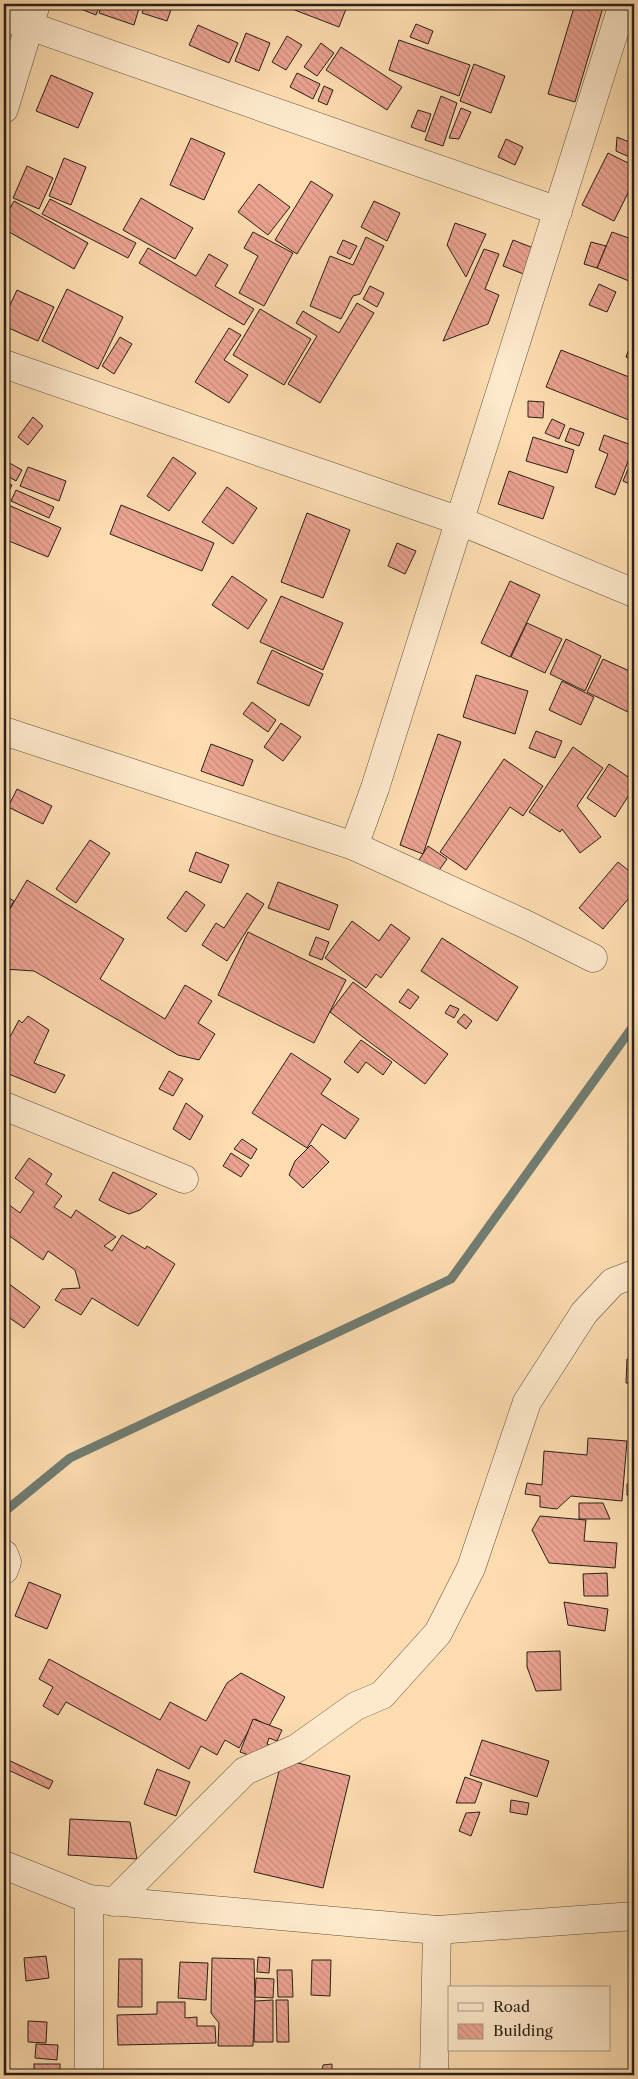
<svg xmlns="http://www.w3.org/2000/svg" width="638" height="2079" font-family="'Libre Caslon Text',serif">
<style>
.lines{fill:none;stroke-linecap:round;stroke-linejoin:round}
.stream{stroke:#707d73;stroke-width:9}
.building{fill:url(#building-back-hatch);stroke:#292018}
.minor-casing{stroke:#5e4f3e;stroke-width:29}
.minor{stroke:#fee9cc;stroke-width:28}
</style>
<defs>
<pattern id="building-back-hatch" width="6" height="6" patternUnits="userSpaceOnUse" patternTransform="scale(1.25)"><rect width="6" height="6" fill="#eca392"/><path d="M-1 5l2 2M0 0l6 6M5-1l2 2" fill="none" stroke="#ca8c7d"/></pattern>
</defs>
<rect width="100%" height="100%" fill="#fdddb0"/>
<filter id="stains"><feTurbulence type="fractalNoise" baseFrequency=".004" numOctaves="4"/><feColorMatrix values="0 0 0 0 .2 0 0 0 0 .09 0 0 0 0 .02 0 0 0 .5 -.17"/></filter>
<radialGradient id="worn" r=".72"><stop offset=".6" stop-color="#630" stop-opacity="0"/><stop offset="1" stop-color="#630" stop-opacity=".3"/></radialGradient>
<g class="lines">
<polyline class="stream" points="4,1512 70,1458 451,1279 634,1025"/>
</g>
<g class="building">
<polygon points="68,4 100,4 96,15"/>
<polygon points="102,4 136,4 140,5 134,25 99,13"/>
<polygon points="146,4 173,4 167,21 142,13"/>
<polygon points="279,4 348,4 339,27"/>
<polygon points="575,4 604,4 575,102 548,94"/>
<polygon points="416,24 433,31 428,44 410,37"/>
<polygon points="198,25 238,43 229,63 189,45"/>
<polygon points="246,33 270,43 259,71 235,61"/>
<polygon points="287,36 302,45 286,70 272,62"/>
<polygon points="399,40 470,65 459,96 389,70"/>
<polygon points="321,43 334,53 317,76 304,67"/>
<polygon points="341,47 402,87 387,110 326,70"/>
<polygon points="474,64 505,76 491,113 460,101"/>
<polygon points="297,73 320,84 313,99 290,87"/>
<polygon points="51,75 93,93 78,128 36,111"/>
<polygon points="324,86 333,90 327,105 318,101"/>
<polygon points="441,96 457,103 443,146 425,140"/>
<polygon points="461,108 471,112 459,139 449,138"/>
<polygon points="418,110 431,114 425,132 411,127"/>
<polygon points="617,137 634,144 634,159 616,151"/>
<polygon points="191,138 225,153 204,200 170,185"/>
<polygon points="506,139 523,147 515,165 498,157"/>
<polygon points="608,153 634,166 634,181 614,221 582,205"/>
<polygon points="64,158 86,167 71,205 49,196"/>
<polygon points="27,166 53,178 39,209 13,198"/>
<polygon points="311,181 333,195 297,254 275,240"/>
<polygon points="259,184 290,207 268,235 238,212"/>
<polygon points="141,198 193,228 175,259 123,230"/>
<polygon points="50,199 136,243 128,258 42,214"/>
<polygon points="14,201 88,243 74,269 4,229 4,219"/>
<polygon points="374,201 400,213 387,241 361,227"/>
<polygon points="455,223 486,234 466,277 447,245"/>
<polygon points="253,232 293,253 264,306 239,293 258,256 244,248"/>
<polygon points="612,232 634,240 634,283 597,268"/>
<polygon points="366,237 384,246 360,294 353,296 341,319 310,306 330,256 353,265"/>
<polygon points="343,240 357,246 350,259 337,253"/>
<polygon points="513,240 536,249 526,275 503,266"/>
<polygon points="591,242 606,246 597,268 584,264"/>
<polygon points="148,248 196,276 209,254 228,265 215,286 254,309 244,325 139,263"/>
<polygon points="484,249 499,254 485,289 499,295 488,324 443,341"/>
<polygon points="599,284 616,292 607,312 589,305"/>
<polygon points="370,286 384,293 377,307 363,299"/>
<polygon points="67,289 123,317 98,369 42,341"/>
<polygon points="17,290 54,307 38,341 4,326 4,318"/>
<polygon points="357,303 374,313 320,403 288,384 317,336 296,323 303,311 339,333"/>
<polygon points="260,309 311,339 284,385 233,355"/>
<polygon points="229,328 241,335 224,360 248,375 229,403 195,382"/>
<polygon points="634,335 634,361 626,357"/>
<polygon points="120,337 132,344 114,374 102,366"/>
<polygon points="561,350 634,379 634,422 546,387"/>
<polygon points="528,401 544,402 543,418 528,417"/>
<polygon points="33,417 43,426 28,445 18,437"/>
<polygon points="552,419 565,425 559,439 545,433"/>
<polygon points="570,428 584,433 579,446 565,441"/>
<polygon points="604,435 634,446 615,495 595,487 608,454 599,450"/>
<polygon points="533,437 574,450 567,473 526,461"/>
<polygon points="173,457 196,473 169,511 147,496"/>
<polygon points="4,460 22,470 16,481 4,474"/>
<polygon points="28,467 66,481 59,501 20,486"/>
<polygon points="628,469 634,472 634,486 623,481"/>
<polygon points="509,471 554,487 543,519 498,504"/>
<polygon points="4,481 12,485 4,501"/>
<polygon points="227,487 257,508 233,544 202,522"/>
<polygon points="16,490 54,507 49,518 11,501"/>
<polygon points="6,504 61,528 48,557 4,539 4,508"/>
<polygon points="121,505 214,543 202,571 110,534"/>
<polygon points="307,513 350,530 323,598 281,582"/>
<polygon points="397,543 416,551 405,574 388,566"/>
<polygon points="232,576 267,600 248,629 212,605"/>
<polygon points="510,581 540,595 510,657 481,643"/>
<polygon points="281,596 343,623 323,670 260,642"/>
<polygon points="527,623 562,639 545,673 511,657"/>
<polygon points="566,639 601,656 585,691 550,674"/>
<polygon points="272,650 323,674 309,706 257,683"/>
<polygon points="603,659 634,673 634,715 587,692"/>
<polygon points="476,675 528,691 515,734 463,717"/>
<polygon points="562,681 594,697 581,725 549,710"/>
<polygon points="252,702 276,720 268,732 243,714"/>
<polygon points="281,723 301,737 283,761 264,747"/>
<polygon points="536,731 562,741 555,758 529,748"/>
<polygon points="438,734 461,742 423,854 400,845"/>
<polygon points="211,744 253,760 243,786 201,771"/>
<polygon points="573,747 603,768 577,806 601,837 580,853 562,829 560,832 529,812"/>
<polygon points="504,759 543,786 523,816 510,807 466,870 440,852"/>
<polygon points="609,764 634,781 634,787 615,817 587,798"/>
<polygon points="17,789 52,806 43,824 8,807"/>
<polygon points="90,840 110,853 76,903 56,889"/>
<polygon points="428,846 447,859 435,876 417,863"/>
<polygon points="196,852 229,865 221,883 189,871"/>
<polygon points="618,862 634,875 634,892 603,929 579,908"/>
<polygon points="27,880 124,939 100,979 165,1019 185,985 212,1001 198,1023 215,1034 199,1060 178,1055 34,971 4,969 4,919"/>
<polygon points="278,882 338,905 329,930 268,908"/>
<polygon points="186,891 205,905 186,932 167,918"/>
<polygon points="247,893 264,904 227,961 202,945 216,923 224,928"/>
<polygon points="4,895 14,901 4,918"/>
<polygon points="352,921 379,941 391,924 410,938 381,978 376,974 366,988 325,958"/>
<polygon points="248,932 346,980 314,1043 218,995"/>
<polygon points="316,937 329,942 322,960 309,955"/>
<polygon points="442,938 518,987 497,1021 421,971"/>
<polygon points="353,982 448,1054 425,1084 330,1012"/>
<polygon points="408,989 419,997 410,1009 399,1002"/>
<polygon points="450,1005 459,1009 454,1018 445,1013"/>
<polygon points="464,1014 472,1021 466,1029 457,1022"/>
<polygon points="28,1016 49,1030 34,1063 65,1075 55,1093 4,1072 4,1048 19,1020 22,1023"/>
<polygon points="361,1040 392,1062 383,1075 366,1062 358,1073 344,1062"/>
<polygon points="291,1053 331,1079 321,1094 359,1119 345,1139 322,1124 307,1148 252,1113"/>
<polygon points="169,1071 183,1079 173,1096 159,1089"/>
<polygon points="186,1103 203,1116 190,1140 173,1129"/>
<polygon points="242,1139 257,1149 251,1159 234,1149"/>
<polygon points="311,1145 329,1162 303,1188 289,1175 295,1161"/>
<polygon points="231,1153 249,1165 241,1177 223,1166"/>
<polygon points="29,1158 52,1174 46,1184 62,1196 54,1207 71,1218 76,1210 116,1237 104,1246 112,1251 122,1235 145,1249 147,1246 175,1264 138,1326 92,1298 81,1315 55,1300 62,1289 80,1288 75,1270 48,1251 43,1260 4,1232 4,1201 20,1213 34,1192 15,1178"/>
<polygon points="113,1172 157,1194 140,1210 129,1214 110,1206 99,1200"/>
<polygon points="4,1280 40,1307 24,1328 4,1314"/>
<polygon points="627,1359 634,1359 634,1383 626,1383"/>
<polygon points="588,1438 627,1441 622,1501 571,1496 557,1509 540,1507 540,1496 525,1494 527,1483 542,1485 544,1451 587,1455"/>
<polygon points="634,1479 634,1498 627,1495 627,1484"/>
<polygon points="579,1503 603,1503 610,1519 579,1519"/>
<polygon points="540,1516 586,1520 584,1541 617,1543 615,1568 549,1563 532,1530"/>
<polygon points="607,1573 608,1596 584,1596 583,1574"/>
<polygon points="29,1582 61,1595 47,1629 15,1616"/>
<polygon points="564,1602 608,1609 605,1631 568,1625"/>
<polygon points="560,1651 561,1690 536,1691 527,1667 527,1652"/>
<polygon points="49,1659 160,1720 170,1702 206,1721 227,1683 241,1673 285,1697 269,1726 255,1719 239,1748 225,1740 217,1755 201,1746 189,1769 66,1702 58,1715 43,1706 53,1687 39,1679"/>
<polygon points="253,1719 282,1730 277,1741 269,1738 267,1744 274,1747 257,1758 240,1752"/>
<polygon points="482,1740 549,1761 537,1797 470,1775"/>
<polygon points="4,1758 53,1781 49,1789 4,1768"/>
<polygon points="282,1759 350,1776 323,1888 254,1872"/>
<polygon points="157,1769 190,1782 176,1816 144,1804"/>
<polygon points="465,1777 482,1783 475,1803 456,1803"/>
<polygon points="511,1800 529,1803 527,1815 510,1812"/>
<polygon points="480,1812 471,1836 459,1831 466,1813"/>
<polygon points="70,1819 130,1822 137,1859 68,1855"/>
<polygon points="46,1956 49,1978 26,1981 24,1958"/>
<polygon points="258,1957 270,1958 269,1973 257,1972"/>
<polygon points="212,1958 254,1959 255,2001 253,2046 218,2046 219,2023 211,2013"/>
<polygon points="119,1959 142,1959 142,2007 118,2007"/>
<polygon points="312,1960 331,1960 330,1996 311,1995"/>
<polygon points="180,1962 208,1963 206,2000 178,1998"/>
<polygon points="277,1970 292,1970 293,1997 278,1997"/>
<polygon points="256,1978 274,1979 273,1998 255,1997"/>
<polygon points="273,2000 273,2042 254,2042 255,2001"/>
<polygon points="276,2000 288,2000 289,2042 277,2042"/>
<polygon points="157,2002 185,2002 185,2018 197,2017 197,2026 215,2026 216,2043 118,2045 117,2015 157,2014"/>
<polygon points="28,2021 47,2022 46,2043 28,2042"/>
<polygon points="36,2044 58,2045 57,2060 35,2058"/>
<rect x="34" y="2064" width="26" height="11"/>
<polygon points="332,2064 332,2072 322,2072 323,2065"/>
</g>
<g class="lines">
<defs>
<g id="minor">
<polyline points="4,17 558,211"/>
<polyline points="4,109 36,4"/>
<polyline points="4,364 460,521 634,593"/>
<polyline points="4,731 354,846 525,924 593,958"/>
<polyline points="354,846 375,788 623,4"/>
<polyline points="4,1106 184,1179"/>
<polyline points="4,1554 7,1562 4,1570"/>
<polyline points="4,1865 89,1899 437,1930 634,1916"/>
<polyline points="89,1899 89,2075"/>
<polyline points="114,1902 245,1771 297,1748 356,1706 382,1695 438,1633 471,1568 527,1402 584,1313 613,1282 634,1274"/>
<polyline points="434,2075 437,1930"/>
</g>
</defs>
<use href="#minor" class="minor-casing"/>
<use href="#minor" class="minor"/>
</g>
<rect width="638" height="2079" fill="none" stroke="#fdddb0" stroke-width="20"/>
<rect x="5" y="5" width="628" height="2069" fill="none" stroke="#292018" stroke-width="2.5"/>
<rect x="10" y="10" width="618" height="2059" fill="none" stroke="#292018"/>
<rect x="448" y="1986" width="162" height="65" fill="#fee9cc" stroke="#a99984"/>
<rect x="458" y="2003" width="25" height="8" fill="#fee9cc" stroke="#a99984"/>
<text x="493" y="2012" font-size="15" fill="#292018">Road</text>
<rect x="458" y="2024" width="25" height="15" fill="url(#building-back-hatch)" stroke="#a99984"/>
<text x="493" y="2036" font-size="15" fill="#292018">Building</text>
<rect width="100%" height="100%" filter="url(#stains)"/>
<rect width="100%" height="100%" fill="url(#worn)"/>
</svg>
